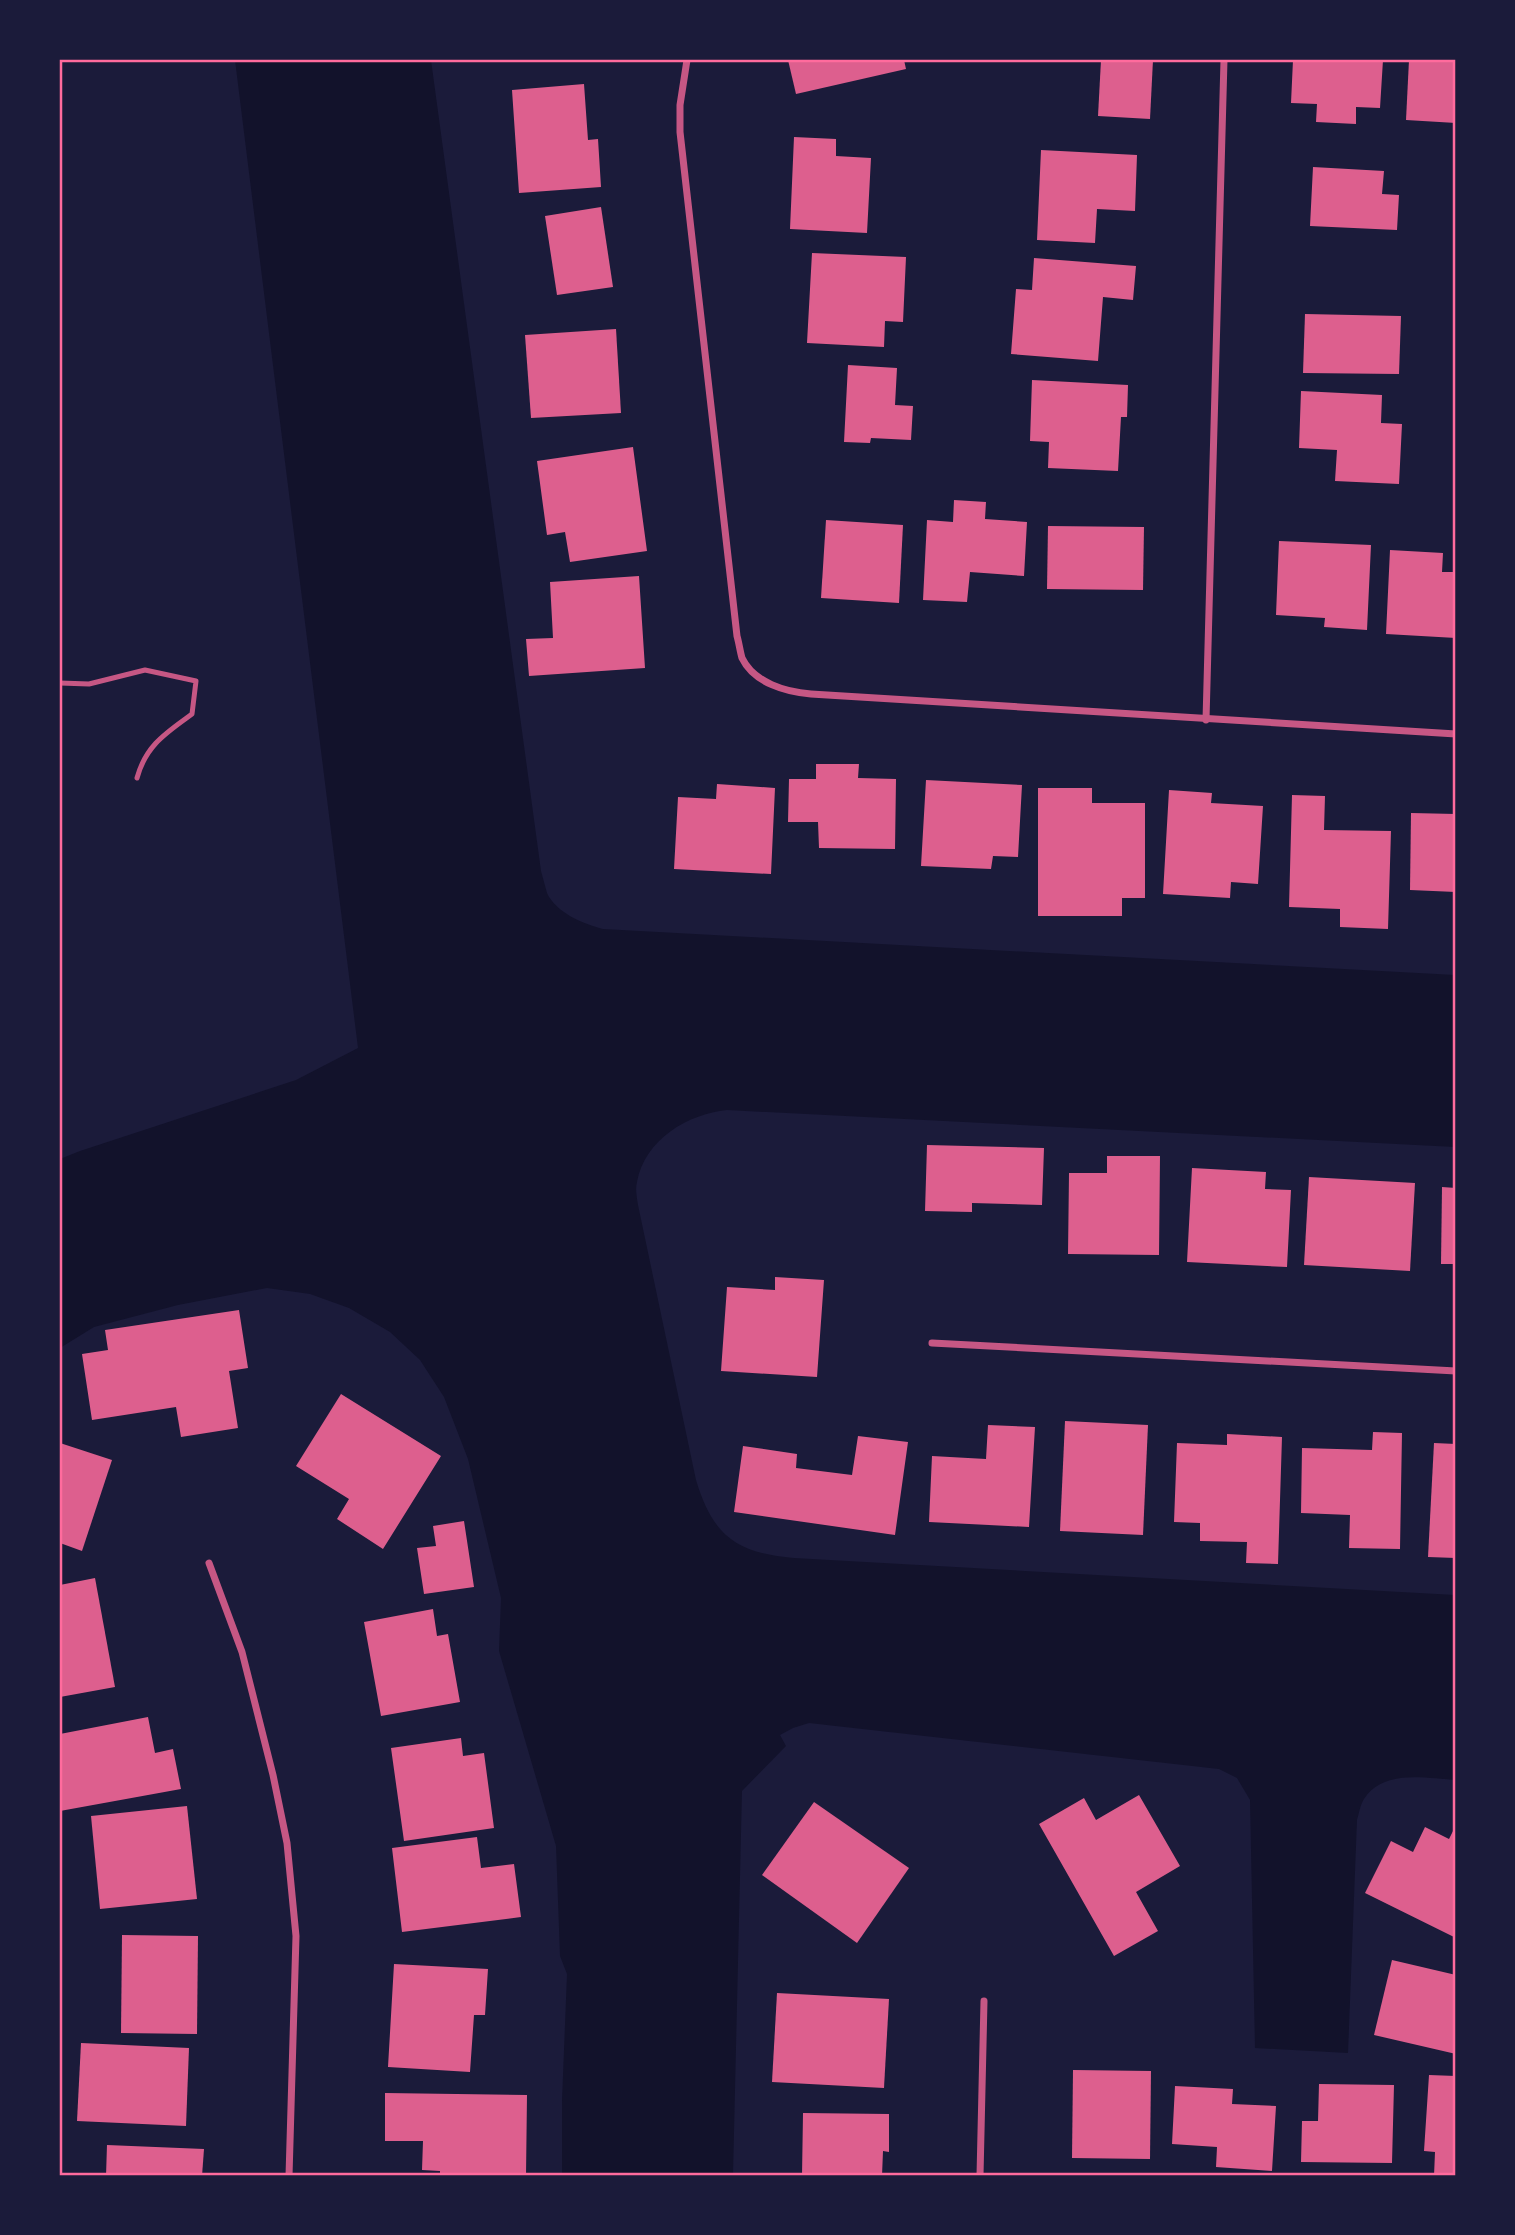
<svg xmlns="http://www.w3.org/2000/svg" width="1515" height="2235" font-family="'DejaVu Sans',sans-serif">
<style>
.water{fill:#12122b}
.building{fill:#dd5f8e}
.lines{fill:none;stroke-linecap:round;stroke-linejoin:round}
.service{stroke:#c65784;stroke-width:5}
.minor{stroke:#c65784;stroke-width:7}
.neatline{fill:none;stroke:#ff6b9d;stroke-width:2.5}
</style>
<rect width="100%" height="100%" fill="#1b1b3a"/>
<path class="water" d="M235 60H431L541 871C543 878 545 886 547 893 556 913 584 924 603 929L1455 975V1147L727 1110C688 1114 645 1139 637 1182 635 1189 637 1198 638 1205L696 1480C713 1536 736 1553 794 1558L1455 1595V1780C1426 1778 1383 1769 1364 1799 1360 1805 1359 1814 1357 1820L1348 2053 1255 2048 1250 1800 1237 1778 1219 1769 809 1723 793 1728 780 1735 786 1746 742 1791 733 2175H562V2101L567 1974 560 1956 556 1846 499 1651 501 1598 468 1459 444 1397 420 1360 390 1332 349 1308 310 1294 267 1288 178 1305 94 1327 60 1348V1159L80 1151 296 1080 358 1048Z"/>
<g class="building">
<polygon points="788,60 904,60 906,69 796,94"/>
<polygon points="1101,60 1153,60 1150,119 1098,116"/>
<polygon points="1293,60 1383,60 1380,108 1356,107 1356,124 1316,122 1317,104 1291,103"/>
<polygon points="1409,60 1456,60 1456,123 1406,120"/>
<polygon points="584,84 588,140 598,139 601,187 519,193 512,90"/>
<polygon points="794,137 836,139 836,156 871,158 867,233 790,229"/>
<polygon points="1041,150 1137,155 1135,211 1097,209 1095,243 1037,240"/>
<polygon points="1313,167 1384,171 1382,194 1399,195 1397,230 1310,226"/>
<polygon points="601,207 613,287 557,295 545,216"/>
<polygon points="812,253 906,257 903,322 885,321 884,347 807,343"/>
<polygon points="1034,258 1136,266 1133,300 1103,297 1098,361 1011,354 1016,289 1032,290"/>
<polygon points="1305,314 1401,316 1399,374 1303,373"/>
<polygon points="616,329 621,413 531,418 525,335"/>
<polygon points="848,365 897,368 895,405 913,406 911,440 871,438 870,443 844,442"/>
<polygon points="1032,380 1128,385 1127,417 1121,417 1118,471 1048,468 1049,442 1030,441"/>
<polygon points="1301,391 1382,395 1381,423 1402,424 1399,484 1335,481 1337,450 1299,448"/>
<polygon points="633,447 647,551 570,562 565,532 547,535 537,461"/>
<polygon points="954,500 986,502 985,519 1027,522 1024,576 970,572 967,602 923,600 927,520 953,522"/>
<polygon points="826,520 903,525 899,603 821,598"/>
<polygon points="1048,526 1144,527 1143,590 1047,589"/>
<polygon points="1279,541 1371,545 1367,630 1324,627 1325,618 1276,615"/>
<polygon points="1390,550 1443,553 1442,572 1456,572 1456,638 1386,634"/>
<polygon points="639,576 645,668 529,676 526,639 553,638 550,582"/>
<polygon points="816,764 859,764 858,778 896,779 895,849 819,848 818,822 788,822 789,779 816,779"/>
<polygon points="926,780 1022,785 1018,857 993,856 991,869 921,866"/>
<polygon points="717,784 775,788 771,874 674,869 678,797 716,799"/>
<polygon points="1038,788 1092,788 1092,803 1145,803 1145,898 1122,898 1122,916 1038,916"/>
<polygon points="1169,790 1212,793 1211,803 1263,806 1258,884 1231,882 1230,898 1163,894"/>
<polygon points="1292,795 1325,796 1324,830 1391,831 1388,929 1340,927 1340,909 1289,907"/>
<polygon points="1411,813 1456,814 1456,892 1410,890"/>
<polygon points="927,1145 1044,1148 1042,1205 972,1203 972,1212 925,1211"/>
<polygon points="1107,1156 1160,1156 1159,1255 1068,1254 1069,1173 1107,1173"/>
<polygon points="1192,1168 1266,1172 1265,1189 1291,1190 1287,1267 1187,1262"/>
<polygon points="1309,1177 1415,1183 1410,1271 1304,1265"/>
<polygon points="1442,1187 1456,1188 1456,1264 1441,1264"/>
<polygon points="775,1277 824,1280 817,1377 721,1371 727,1287 775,1290"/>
<polygon points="239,1310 248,1368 229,1371 238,1428 181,1437 176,1407 92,1420 82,1354 108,1350 105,1330"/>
<polygon points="341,1394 441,1456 383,1549 337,1519 349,1499 296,1466"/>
<polygon points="1065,1421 1148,1425 1143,1535 1060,1531"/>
<polygon points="988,1425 1035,1427 1029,1527 929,1522 932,1456 986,1459"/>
<polygon points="1373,1432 1402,1433 1400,1549 1349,1548 1350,1515 1301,1513 1302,1448 1372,1450"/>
<polygon points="1227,1434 1282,1437 1278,1564 1246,1563 1247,1542 1200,1541 1200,1523 1174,1522 1177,1443 1227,1445"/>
<polygon points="858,1436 908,1442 895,1535 734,1512 743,1446 797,1454 796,1468 852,1475"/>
<polygon points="60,1443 112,1460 82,1551 60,1543"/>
<polygon points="1434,1443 1456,1444 1456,1558 1428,1557"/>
<polygon points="464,1521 474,1587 424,1594 417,1548 436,1546 433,1526"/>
<polygon points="95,1578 115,1687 60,1697 60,1585"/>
<polygon points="433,1609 437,1636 448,1634 460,1702 381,1716 364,1622"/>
<polygon points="148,1717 155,1753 173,1749 181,1789 60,1811 60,1734"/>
<polygon points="461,1738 463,1756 484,1753 494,1828 404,1841 391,1748"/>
<polygon points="1139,1795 1180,1866 1136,1892 1158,1931 1114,1956 1039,1824 1084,1798 1096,1820"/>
<polygon points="814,1802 909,1868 857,1943 762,1875"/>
<polygon points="187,1806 197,1899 100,1909 91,1816"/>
<polygon points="1456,1825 1456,1938 1365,1893 1391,1841 1413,1852 1425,1827 1449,1839"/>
<polygon points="477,1837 481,1868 514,1864 521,1917 402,1932 392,1848"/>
<polygon points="122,1935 198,1936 197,2034 121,2033"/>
<polygon points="1392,1960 1456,1975 1456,2054 1374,2035"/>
<polygon points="394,1964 488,1969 485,2015 474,2015 470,2072 388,2067"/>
<polygon points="777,1993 889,1999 884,2088 772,2082"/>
<polygon points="81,2043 189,2048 186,2126 77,2121"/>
<polygon points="1073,2070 1151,2071 1150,2159 1072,2158"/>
<polygon points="1429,2075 1456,2076 1456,2176 1434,2176 1435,2152 1424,2151"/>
<polygon points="1319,2084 1394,2085 1392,2163 1301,2162 1302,2121 1318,2121"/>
<polygon points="1175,2086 1233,2089 1232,2104 1276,2106 1272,2171 1216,2167 1217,2147 1172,2144"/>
<polygon points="385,2093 527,2095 526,2176 440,2176 440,2171 422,2170 423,2141 385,2141"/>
<polygon points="803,2113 889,2114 889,2152 883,2151 882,2176 802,2176"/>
<polygon points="107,2145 204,2149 202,2176 106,2176"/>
</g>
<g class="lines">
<path class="service" d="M60 683 89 684 145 670 196 681 192 714C166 733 146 745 137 778"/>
<g class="minor">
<path d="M687 60 680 105V132L737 636C739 643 740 651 742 658 754 683 786 692 811 694L1456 734"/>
<polyline points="1206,720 1224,60"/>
<polyline points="932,1343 1456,1371"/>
<polyline points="209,1563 242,1652 273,1775 287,1843 296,1936 289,2176"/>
<polyline points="980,2176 984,2001"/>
</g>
</g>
<rect width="1515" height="2235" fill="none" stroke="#1b1b3a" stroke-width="122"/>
<rect x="61" y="61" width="1393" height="2113" class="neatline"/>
</svg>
